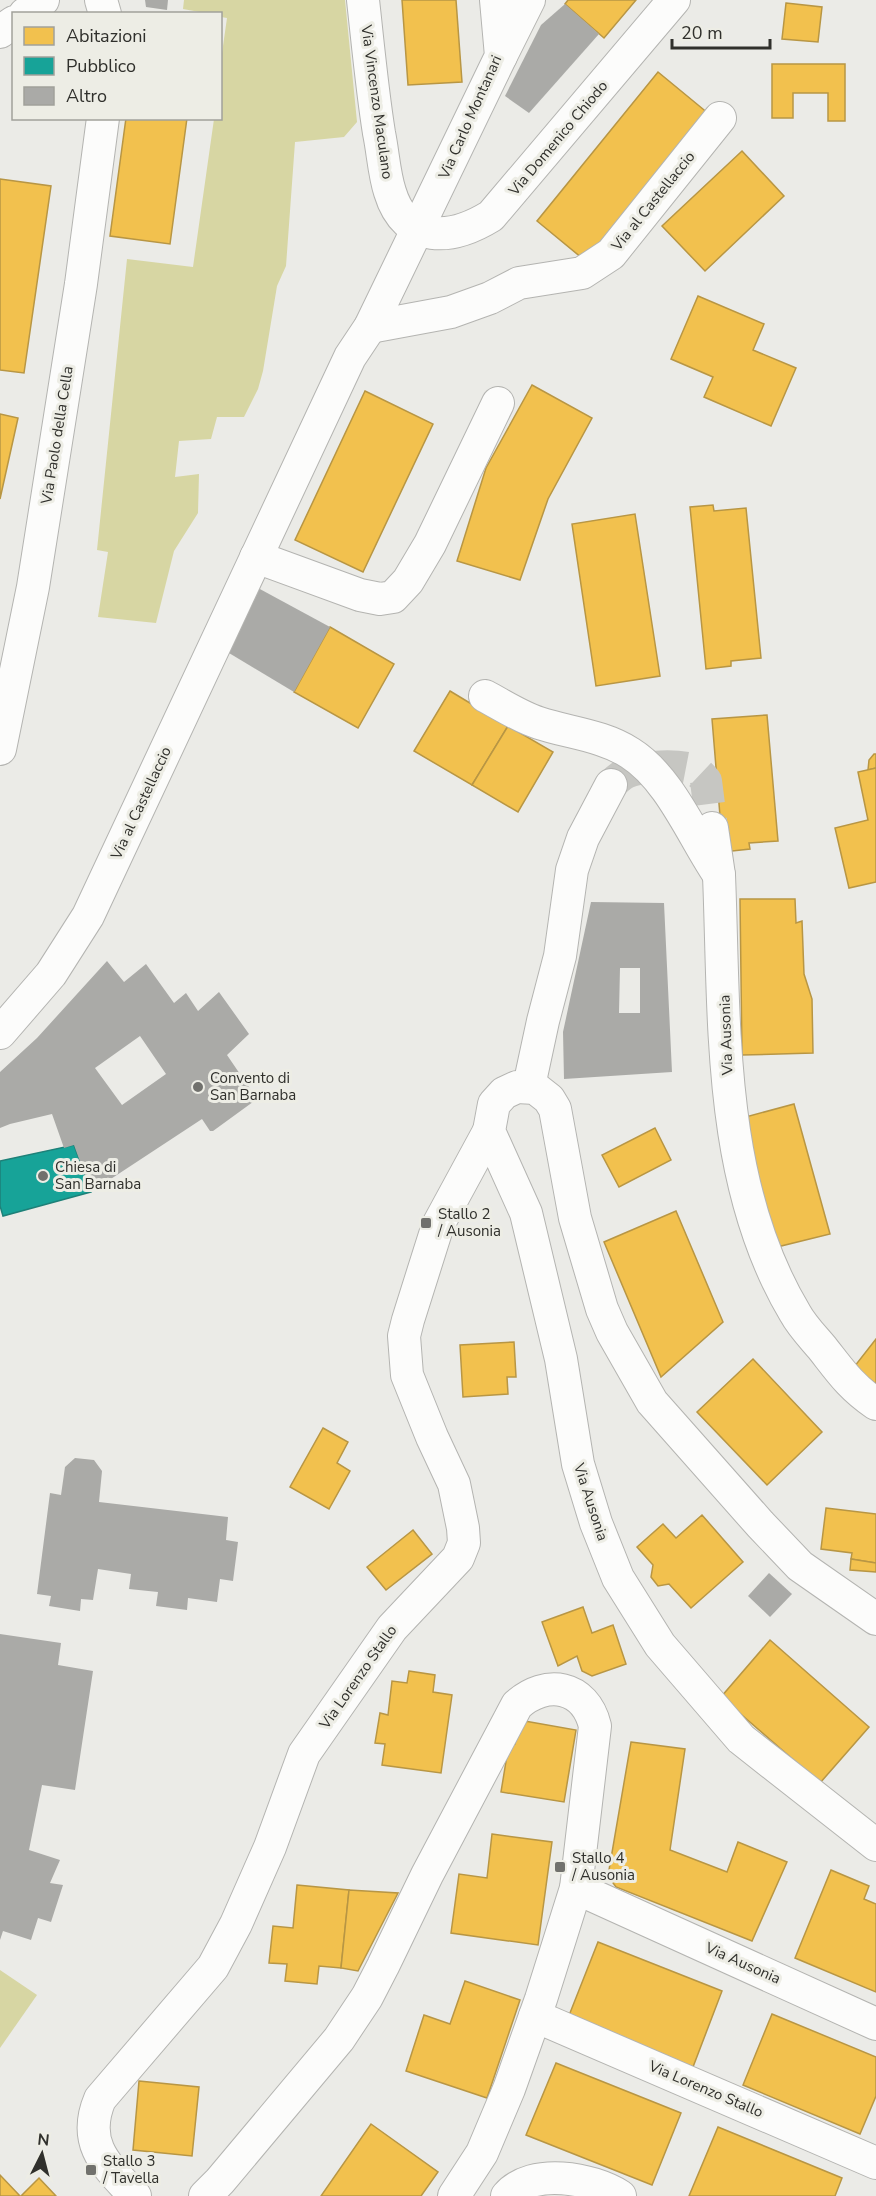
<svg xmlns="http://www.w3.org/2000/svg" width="876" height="2196" font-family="'Nunito Sans',sans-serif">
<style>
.green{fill:#d7d6a3}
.homes{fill:#f2c14e;stroke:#b89644;stroke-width:1.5}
.public{fill:#17a398;stroke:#1e8078;stroke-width:1.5}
.building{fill:#aaaaa7;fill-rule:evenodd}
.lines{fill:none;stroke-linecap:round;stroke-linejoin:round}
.street-tunnel{stroke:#c6c6c2;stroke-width:32;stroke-dasharray:32 16;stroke-linecap:butt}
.street-casing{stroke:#b4b4b1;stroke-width:34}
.street{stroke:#fcfcfb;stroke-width:32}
.poi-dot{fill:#71716d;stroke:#edede5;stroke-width:2}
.labels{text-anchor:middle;stroke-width:6;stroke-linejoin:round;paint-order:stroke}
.street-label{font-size:15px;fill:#30302c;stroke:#edede5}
.poi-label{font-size:15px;fill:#30302c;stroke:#edede5;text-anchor:start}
</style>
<rect width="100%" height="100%" fill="#ebebe7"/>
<g class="green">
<polygon points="184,0 345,0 357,122 344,137 295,142 286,266 277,286 263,371 258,389 244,417 217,417 211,439 179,441 175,477 199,474 198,513 174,551 156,623 98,617 108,552 97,550 127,259 193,267 214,119 220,118 220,67 227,18 221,17 220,14 205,13 183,9"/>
<polygon points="0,1970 37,1995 0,2048"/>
</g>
<g class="homes">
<polygon points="402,0 456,0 462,82 408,85"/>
<polygon points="568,0 636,0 604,38 565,4"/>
<polygon points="786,3 822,7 818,42 782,39"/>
<polygon points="772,64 845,64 845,121 828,121 828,93 793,93 793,118 772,118"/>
<polygon points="658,72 709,114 588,263 537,221"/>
<polygon points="126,118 187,118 170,244 110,236"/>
<polygon points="742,151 784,196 705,271 662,226"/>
<polygon points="0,179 51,186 24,373 0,370"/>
<polygon points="698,296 764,324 753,350 796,368 771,426 704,397 713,377 671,359"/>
<polygon points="532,385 592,418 548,499 520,580 457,561 486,468"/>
<polygon points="365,391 433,424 363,572 295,540"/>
<polygon points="0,414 18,418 0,499"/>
<polygon points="713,505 714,511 746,508 761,658 731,661 731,666 706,669 690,507"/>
<polygon points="635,514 660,676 596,686 572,524"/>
<polygon points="330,627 394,664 358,728 294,692"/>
<polygon points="450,691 508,726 472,785 414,751"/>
<polygon points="767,715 778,841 749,843 750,849 723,852 712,719"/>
<polygon points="508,726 553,752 518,812 472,785"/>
<polygon points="874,754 876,754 876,768 868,770 869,760"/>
<polygon points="876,768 876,882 849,888 835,828 868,820 858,772"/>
<polygon points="740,899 795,899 796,923 802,921 804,974 812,999 813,1053 742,1055"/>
<polygon points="794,1104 830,1234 777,1247 742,1118"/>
<polygon points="655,1128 671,1160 619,1187 602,1155"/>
<polygon points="676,1211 723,1322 661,1377 604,1242"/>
<polygon points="876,1339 876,1384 854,1367"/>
<polygon points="514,1342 516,1377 507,1377 508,1394 463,1397 460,1345"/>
<polygon points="753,1359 822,1432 767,1485 697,1412"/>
<polygon points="323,1428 348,1442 337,1463 350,1471 329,1509 290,1487"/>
<polygon points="826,1508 876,1514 876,1563 851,1559 852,1553 821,1549"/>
<polygon points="702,1515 743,1562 691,1608 669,1584 658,1586 651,1577 653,1565 637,1547 663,1524 676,1538"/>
<polygon points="413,1530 432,1554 386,1590 367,1567"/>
<polygon points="851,1559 876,1563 876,1572 850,1570"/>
<polygon points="583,1607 592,1633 613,1625 626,1664 592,1676 582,1671 577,1656 558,1666 542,1622"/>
<polygon points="770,1640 869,1727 820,1783 721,1697"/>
<polygon points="409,1671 435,1675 433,1692 452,1695 441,1773 382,1765 385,1744 375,1743 380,1713 388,1715 392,1681 407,1683"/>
<polygon points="519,1720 576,1730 564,1802 501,1792 509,1743 515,1744"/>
<polygon points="631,1742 685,1749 670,1850 727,1872 738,1842 787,1862 752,1941 616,1887 613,1883 609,1870"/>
<polygon points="492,1834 552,1842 538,1945 451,1933 459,1874 487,1878"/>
<polygon points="831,1870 869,1886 864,1899 876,1904 876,1992 795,1958"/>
<polygon points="297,1885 349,1890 341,1968 319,1966 317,1984 285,1981 287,1964 269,1963 273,1926 293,1928"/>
<polygon points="349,1890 398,1893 358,1971 341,1968"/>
<polygon points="598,1942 722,1991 693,2067 568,2018"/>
<polygon points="465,1981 520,2000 487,2098 406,2071 424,2015 450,2024"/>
<polygon points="772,2014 876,2057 876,2096 860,2134 743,2085"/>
<polygon points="556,2063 681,2113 652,2185 526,2135"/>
<polygon points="139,2081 199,2087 192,2156 133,2150"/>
<polygon points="371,2124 438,2172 421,2196 321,2196"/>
<polygon points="718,2127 842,2178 835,2196 689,2196"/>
<polygon points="0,2175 20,2196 0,2196"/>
<polygon points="39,2178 56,2196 21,2196"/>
</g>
<polygon class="public" points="74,1145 91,1192 3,1216 0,1206 0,1161"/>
<g class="building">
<polygon points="145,0 168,0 167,10 146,7"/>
<polygon points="565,4 599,34 529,113 505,96 541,25"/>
<polygon points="258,588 330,627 294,692 224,650"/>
<path d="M591 902 664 903 672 1072 564 1079 563 1032ZM620 968H640V1013H619Z"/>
<path d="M107 961 124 982 146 964 174 1003 186 993 198 1011 219 992 249 1034 227 1055 257 1099 213 1131H210L202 1119 91 1192 74 1145 64 1148 52 1114 10 1124 0 1128V1072L37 1038ZM140 1036 166 1074 122 1105 95 1068Z"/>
<polygon points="75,1458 94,1460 102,1471 99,1502 228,1517 226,1540 238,1542 233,1581 220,1579 217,1602 188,1598 187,1610 156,1606 158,1592 129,1589 131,1574 98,1569 93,1600 81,1599 80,1611 49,1606 51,1596 37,1594 50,1493 61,1495 65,1467"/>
<polygon points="769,1573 792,1594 770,1617 748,1596"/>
<polygon points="0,1634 61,1643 58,1665 93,1671 75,1790 42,1785 29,1850 60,1860 50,1883 63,1885 51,1922 38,1918 31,1940 3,1931 0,1940"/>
</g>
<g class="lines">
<path class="street-tunnel" d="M611 785C615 781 620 776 626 773 640 766 676 764 691 769 698 771 702 776 706 781L712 828"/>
<defs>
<g id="street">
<polyline points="101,0 105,14"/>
<path d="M363 0C368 45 372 89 379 133 383 152 384 174 390 192 406 245 452 240 491 216L674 0"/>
<polyline points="25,14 43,0"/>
<polyline points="0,32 14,22"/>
<polyline points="501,56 529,0"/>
<polyline points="370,327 451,312 490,298 519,283 582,273 611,254 720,118"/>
<polyline points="256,557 360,595 380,599 393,597 408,581 430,544 498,403"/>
<path d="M485 696C502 705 520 717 539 723 569 733 602 735 630 753 670 778 693 837 719 875L712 828"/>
<polyline points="0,749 33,587 81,284 103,118"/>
<path d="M719 875C725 1022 717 1183 795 1313 802 1326 813 1337 823 1349 841 1372 851 1387 876 1404"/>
<polyline points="0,1033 51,974 88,916 350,357 370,327 501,56 496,0"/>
<polyline points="529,1086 543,1021 560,956 572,870 583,838 611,785"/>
<polyline points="876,1619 800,1566 760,1524 652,1402 612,1332 602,1309 575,1218 555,1109 549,1099 535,1088 517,1087 504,1093 494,1104 489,1131 526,1213 561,1359 578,1464 596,1523 618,1578 660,1645 741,1739 876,1845"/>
<polyline points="576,1888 876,2024"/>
<polyline points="535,2016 876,2163"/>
<path d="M135 2196C107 2166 81 2144 100 2099L213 1967 236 1924 270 1847 304 1754 392 1628 458 1558 464 1543 463 1528 454 1484 432 1437 407 1375 404 1336 408 1320 438 1225 489 1131"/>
<path d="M205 2196 220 2181 339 2039 367 1997 383 1966 427 1875 517 1705C546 1679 585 1685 595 1726L576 1888 541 1999 509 2089 482 2153 454 2196"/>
<path d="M507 2196C532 2167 592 2178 620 2196"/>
</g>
</defs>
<use href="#street" class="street-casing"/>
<use href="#street" class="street"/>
</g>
<g class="poi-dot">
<circle cx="198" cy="1087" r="6"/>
<circle cx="43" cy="1176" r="6"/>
<rect x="420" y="1217" width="12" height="12" rx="3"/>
<rect x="554" y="1861" width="12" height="12" rx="3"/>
<rect x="85" y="2164" width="12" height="12" rx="3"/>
</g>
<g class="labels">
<g class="street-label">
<text transform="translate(377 102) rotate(82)" y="5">Via Vincenzo Maculano</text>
<text transform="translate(470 117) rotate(-66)" y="5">Via Carlo Montanari</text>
<text transform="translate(558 138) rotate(-50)" y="5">Via Domenico Chiodo</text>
<text transform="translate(653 201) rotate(-51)" y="5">Via al Castellaccio</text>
<text transform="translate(57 435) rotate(-81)" y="5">Via Paolo della Cella</text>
<text transform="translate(141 803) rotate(-65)" y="5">Via al Castellaccio</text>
<text transform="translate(726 1035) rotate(-92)" y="5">Via Ausonia</text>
<text transform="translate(591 1502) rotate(72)" y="5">Via Ausonia</text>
<text transform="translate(358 1677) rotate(-55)" y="5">Via Lorenzo Stallo</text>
<text transform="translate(743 1963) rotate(24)" y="5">Via Ausonia</text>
<text transform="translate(706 2089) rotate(23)" y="5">Via Lorenzo Stallo</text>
</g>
<g class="poi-label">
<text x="210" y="1083">Convento di<tspan x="210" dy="17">San Barnaba</tspan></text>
<text x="55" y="1172">Chiesa di<tspan x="55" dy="17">San Barnaba</tspan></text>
<text x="438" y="1219">Stallo 2<tspan x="438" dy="17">/ Ausonia</tspan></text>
<text x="572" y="1863">Stallo 4<tspan x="572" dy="17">/ Ausonia</tspan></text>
<text x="103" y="2166">Stallo 3<tspan x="103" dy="17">/ Tavella</tspan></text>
</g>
</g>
<rect x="12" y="12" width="210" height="108" fill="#edede5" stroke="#a1a19b" stroke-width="1.5"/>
<rect x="24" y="27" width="30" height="18" fill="#f2c14e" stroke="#a1a19b" stroke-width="1.5"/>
<text x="66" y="42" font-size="18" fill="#30302c">Abitazioni</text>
<rect x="24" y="57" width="30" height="18" fill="#17a398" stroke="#a1a19b" stroke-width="1.5"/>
<text x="66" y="72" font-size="18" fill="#30302c">Pubblico</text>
<rect x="24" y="87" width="30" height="18" fill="#aaaaa7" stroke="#a1a19b" stroke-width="1.5"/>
<text x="66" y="102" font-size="18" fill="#30302c">Altro</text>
<g transform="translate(42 2154) rotate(6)" stroke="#edede5" stroke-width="4.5" paint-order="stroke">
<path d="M0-4.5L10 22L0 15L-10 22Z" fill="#30302c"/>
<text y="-9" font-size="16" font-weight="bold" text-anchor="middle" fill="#30302c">N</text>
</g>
<path d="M672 39v9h98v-9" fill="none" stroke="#30302c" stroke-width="3"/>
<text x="681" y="39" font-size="18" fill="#30302c" stroke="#edede5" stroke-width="4.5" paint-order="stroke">20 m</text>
</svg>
